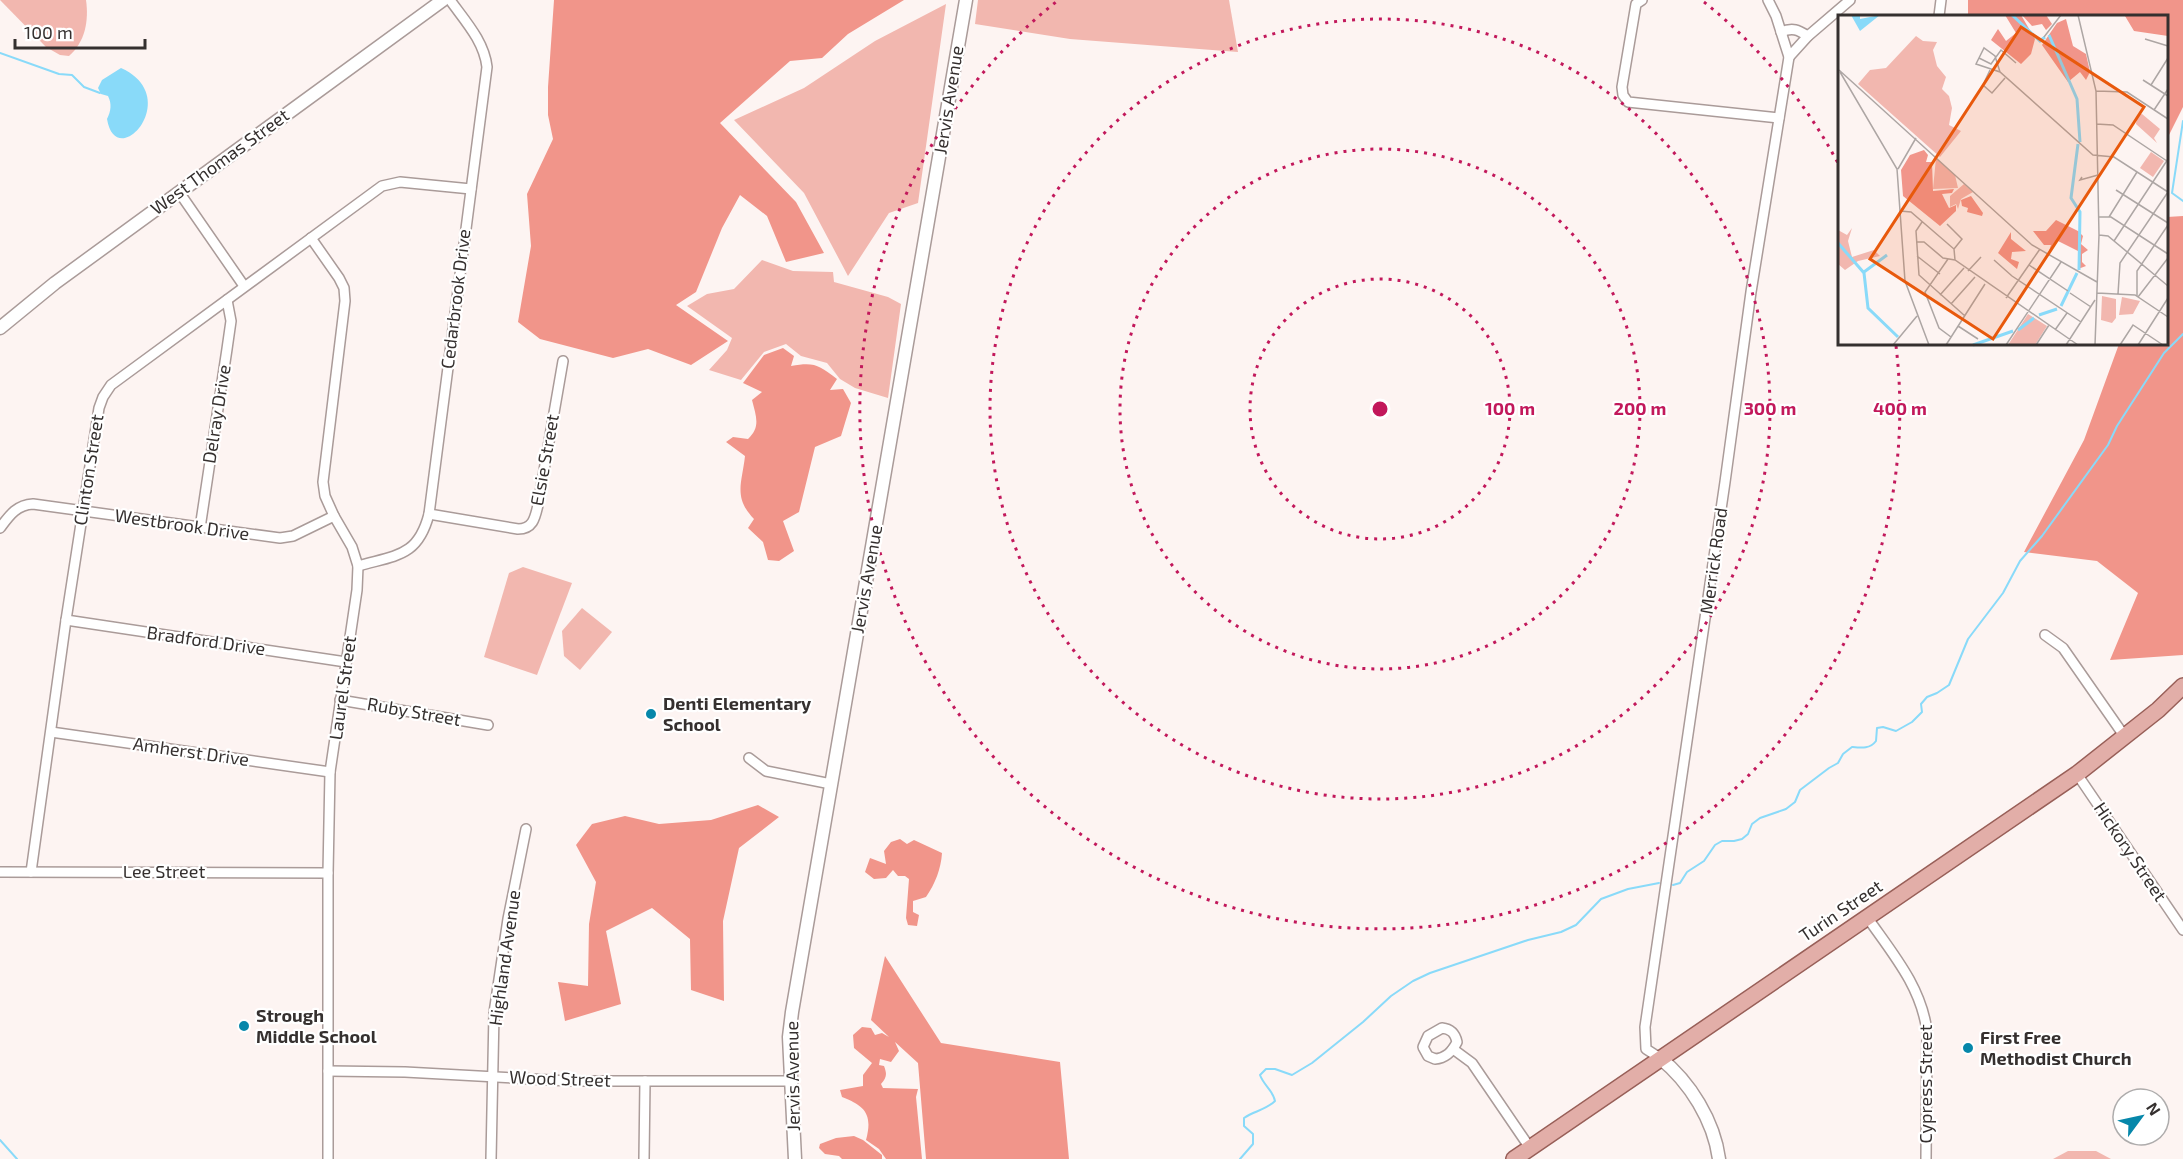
<svg xmlns="http://www.w3.org/2000/svg" width="2183" height="1159" font-family="'Exo 2',sans-serif">
<style>
.green{fill:#f2b7af}
.forest{fill:#f1958a}
.water{fill:#89daf9}
.lines{fill:none;stroke-linecap:round;stroke-linejoin:round}
.stream{stroke:#89daf9;stroke-width:2}
.minor-casing{stroke:#aa9b99;stroke-width:12}
.tertiary-casing{stroke:#aa9b99;stroke-width:15}
.primary-casing{stroke:#985f58;stroke-width:18}
.minor{stroke:#fff;stroke-width:9}
.tertiary{stroke:#fff;stroke-width:12}
.primary{stroke:#e2aea8;stroke-width:15}
.ring{fill:none;stroke:#c2185b;stroke-width:3;stroke-dasharray:3 6}
.poi-dot{fill:#0687aa;stroke:#fff;stroke-width:2}
.labels{text-anchor:middle;stroke-width:4.5;stroke-linejoin:round;paint-order:stroke}
.street-label{font-size:18px;fill:#35302f;stroke:#fff}
.poi-label{font-size:18px;font-weight:bold;fill:#35302f;stroke:#fff;text-anchor:start}
.inset-river{fill:none;stroke:#89daf9;stroke-width:3}
.inset-road{fill:none;stroke:#ada6a4;stroke-width:1.5}
.view{fill:#e8590c;fill-opacity:0.15;stroke:#e8590c;stroke-width:3}
.inset-edge{fill:none;stroke:#35302f;stroke-width:3}
.centre{fill:#c2185b;stroke:#fff;stroke-width:3}
.ring-label{font-size:18px;text-anchor:middle;font-weight:bold;fill:#c2185b;stroke:#fff;stroke-width:4.5;stroke-linejoin:round;paint-order:stroke}
</style>
<rect width="100%" height="100%" fill="#fdf4f2"/>
<g class="green">
<path d="M0 0H86C89 21 85 42 69 56L60 55 46 47Z"/>
<polygon points="978,0 1229,0 1238,52 1070,39 975,24"/>
<polygon points="946,4 918,203 889,213 848,276 804,193 734,120 804,88 875,41"/>
<polygon points="762,260 793,271 833,272 834,282 888,297 901,304 888,398 855,388 840,379 827,363 801,356 786,344 764,352 741,380 709,370 727,350 732,338 687,306 707,294 734,289"/>
<polygon points="523,567 572,583 537,675 484,657 509,573"/>
<polygon points="582,608 612,632 580,670 564,656 562,631"/>
<polygon points="2068,1151 2096,1151 2111,1159 2053,1159"/>
</g>
<g class="forest">
<polygon points="554,0 904,0 848,34 822,58 790,61 720,123 796,202 824,253 786,262 767,216 740,195 722,228 696,292 676,305 728,341 691,365 648,349 613,358 540,339 518,322 531,246 527,194 553,139 548,115 548,87"/>
<polygon points="1968,0 2183,0 2183,107 2167,139 2166,16 1968,16"/>
<polygon points="2183,216 2183,655 2110,660 2138,593 2097,561 2024,552 2084,440 2119,344 2166,344 2167,217"/>
<path d="M783 348 794 356 791 366C815 362 818 365 837 379L830 390 843 389 851 403 841 436 815 447 799 512 783 521 794 551 779 561 768 560 763 542 748 528 754 519C733 497 742 483 745 456L726 442 733 437 748 439C761 427 756 416 752 400L762 392 743 383 764 355Z"/>
<polygon points="758,805 779,817 739,848 723,921 724,1001 691,990 690,939 652,908 606,931 621,1004 565,1021 558,982 588,986 589,924 596,882 576,845 592,824 625,816 659,824 711,820"/>
<path d="M900 839 907 844 914 840 942 853C941 869 935 884 926 897L913 901V912L919 915 917 926 908 925 906 918 909 879 905 876H898L893 870 886 878 874 879 865 872 870 858 886 864 884 851 891 842Z"/>
<path d="M885 956 941 1043 1060 1062 1069 1159H926L918 1063 895 1042 899 1051 891 1062 880 1059 879 1065 884 1066C887 1074 887 1077 881 1084L883 1088 918 1089 916 1097 922 1159H886L879 1149 866 1140C873 1114 865 1106 842 1097L840 1090 863 1086V1075L872 1063 854 1048 853 1035 862 1027 871 1028 875 1035 882 1033 889 1037 871 1020Z"/>
<polygon points="854,1136 863,1140 882,1155 882,1159 842,1159 839,1156 825,1154 819,1148 820,1144 836,1138"/>
</g>
<path class="water" d="M121 68C185 97 116 174 107 119 111 111 112 104 108 96L101 94 98 88 102 80Z"/>
<g class="lines">
<g class="stream">
<polyline points="0,53 59,74 72,75 84,87 100,93"/>
<polyline points="2183,121 2172,193 2183,201"/>
<path d="M1673 885 1680 883 1687 872 1704 861 1715 845 1722 841H1734L1742 839 1748 834 1752 824 1760 818 1786 809 1795 802 1800 790 1829 768 1838 763 1843 754 1852 747C1862 748 1870 749 1876 741L1877 728 1883 727 1896 731 1912 722 1922 712 1921 704 1927 697 1937 693 1949 685 1968 639 2003 593 2020 561 2042 536 2108 445 2117 426 2164 353 2183 334"/>
<polyline points="0,1140 17,1159"/>
<path d="M1240 1159 1253 1144V1134L1244 1126V1118C1254 1111 1266 1110 1275 1101 1273 1090 1264 1086 1260 1075L1266 1069H1275L1292 1075 1312 1063 1363 1022 1391 996 1413 981 1430 973 1528 940 1561 932 1576 925 1601 899 1628 889 1659 883"/>
</g>
<defs>
<g id="minor">
<polyline points="1642,0 1636,4 1622,87 1623,95 1628,102 1779,118"/>
<polyline points="1939,16 1941,0"/>
<path d="M1781 32C1793 27 1798 30 1808 36"/>
<polyline points="1789,57 1808,36 1850,0"/>
<polyline points="179,192 244,286"/>
<polyline points="311,238 339,278 344,288 345,301 323,482 325,496 334,516 352,547 358,566 357,590 330,772 328,873 328,1159"/>
<path d="M429 514 518 529C533 529 535 518 538 505L563 361"/>
<path d="M0 528C9 516 16 505 33 504L280 538 293 536 334 516"/>
<polyline points="200,528 227,349 231,321 227,300"/>
<path d="M358 566C396 555 418 557 429 514L487 67C484 41 465 21 450 0"/>
<polyline points="66,620 346,662"/>
<polyline points="2045,635 2063,648 2125,737"/>
<polyline points="340,700 488,725"/>
<polyline points="51,732 330,772"/>
<polyline points="749,758 766,771 831,784"/>
<polyline points="2077,774 2183,930"/>
<polyline points="0,872 328,873"/>
<polyline points="31,872 66,620 99,408 103,397 111,385 382,186 400,182 471,189"/>
<path d="M1867 917C1892 953 1921 986 1927 1031L1926 1159"/>
<path d="M1442 1028C1451 1029 1455 1033 1457 1042 1452 1052 1446 1058 1435 1059L1428 1056 1423 1047 1428 1036Z"/>
<polyline points="1453,1049 1472,1063 1530,1148"/>
<polyline points="1660,1058 1646,1049 1645,1027 1725,482 1751,292 1789,57 1776,16 1768,0"/>
<polyline points="328,1071 405,1072 569,1081 791,1081"/>
<polyline points="491,1159 494,1013 508,919 526,829"/>
<polyline points="644,1159 645,1081"/>
</g>
<g id="tertiary">
<polyline points="0,328 55,283 443,0"/>
<path d="M1660 1058C1690 1082 1714 1121 1719 1159"/>
<polyline points="795,1159 789,1037 792,1012 966,0"/>
</g>
<polyline id="primary" points="1514,1159 2077,774 2158,710 2183,686"/>
</defs>
<use href="#minor" class="minor-casing"/>
<use href="#tertiary" class="tertiary-casing"/>
<use href="#primary" class="primary-casing"/>
<use href="#minor" class="minor"/>
<use href="#tertiary" class="tertiary"/>
<use href="#primary" class="primary"/>
</g>
<g class="ring">
<circle cx="1380" cy="409" r="130"/>
<circle cx="1380" cy="409" r="260"/>
<circle cx="1380" cy="409" r="390"/>
<path d="M1704 2A520 520 0 0 1 1839 165M1896 346A520 520 0 1 1 1056 2"/>
</g>
<g class="poi-dot">
<circle cx="651" cy="714" r="6"/>
<circle cx="244" cy="1026" r="6"/>
<circle cx="1968" cy="1048" r="6"/>
</g>
<g class="labels">
<g class="street-label">
<text transform="translate(949 100) rotate(-81)" y="6">Jervis Avenue</text>
<text transform="translate(220 162) rotate(-36)" y="6">West Thomas Street</text>
<text transform="translate(456 299) rotate(-83)" y="6">Cedarbrook Drive</text>
<text transform="translate(217 414) rotate(-81)" y="6">Delray Drive</text>
<text transform="translate(545 460) rotate(-80)" y="6">Elsie Street</text>
<text transform="translate(89 470) rotate(-81)" y="6">Clinton Street</text>
<text transform="translate(182 525) rotate(8)" y="6">Westbrook Drive</text>
<text transform="translate(1714 561) rotate(-82)" y="6">Merrick Road</text>
<text transform="translate(867 579) rotate(-80)" y="6">Jervis Avenue</text>
<text transform="translate(206 641) rotate(8)" y="6">Bradford Drive</text>
<text transform="translate(343 688) rotate(-82)" y="6">Laurel Street</text>
<text transform="translate(414 712) rotate(10)" y="6">Ruby Street</text>
<text transform="translate(191 752) rotate(8)" y="6">Amherst Drive</text>
<text transform="translate(2130 852) rotate(56)" y="6">Hickory Street</text>
<text x="164" y="878">Lee Street</text>
<text transform="translate(1841 911) rotate(-34)" y="6">Turin Street</text>
<text transform="translate(505 958) rotate(-82)" y="6">Highland Avenue</text>
<text transform="translate(793 1076) rotate(-91)" y="6">Jervis Avenue</text>
<text transform="translate(560 1079) rotate(2)" y="6">Wood Street</text>
<text transform="translate(1926 1084) rotate(-90)" y="6">Cypress Street</text>
</g>
<g class="poi-label">
<text x="663" y="710">Denti Elementary<tspan x="663" dy="21">School</tspan></text>
<text x="256" y="1022">Strough<tspan x="256" dy="21">Middle School</tspan></text>
<text x="1980" y="1044">First Free<tspan x="1980" dy="21">Methodist Church</tspan></text>
</g>
</g>
<g transform="translate(1838 15)">
<rect width="330" height="330" fill="#fdf4f2"/>
<path d="M78 21 85 26 99 27 95 35 99 51 108 62 104 74 111 81 114 93 111 110 123 116 102 142 20 69 32 55 48 53ZM304 99 322 114 316 123 319 128 298 109 299 100ZM313 137 326 146 315 162 302 153ZM98 143 117 160 120 173 95 174ZM126 169 135 177 123 184 120 194 118 189 112 192V181ZM14 213 10 226 14 242 36 235 42 241 20 246 7 255 0 249V215L9 220ZM264 281 278 284V303L274 308 263 305ZM284 282 302 286 295 299 281 300ZM190 299 209 311 197 330H170Z" fill="#f2b7af"/>
<path d="M167 0H183L197 24 193 39 183 49 153 25 160 14 168 26 178 18ZM184 0H208L214 9 208 15 204 9 194 11ZM330 0V21L296 16 287 1ZM228 4 235 31 248 39 252 57 248 65 242 57 230 67 204 30 219 8ZM86 135 90 140 88 147H94L95 176 116 174 114 178 104 179 111 193 118 190V196L102 211 65 181 63 155 72 140ZM133 181 145 198 144 201 129 197 130 193 124 191 123 185ZM218 205 242 217 240 232 243 219 245 221 243 229 250 235 244 239V247L248 251 240 254V236L220 226 211 236 213 230H206L195 216H208ZM173 217V224L188 236 174 237 173 244 181 247 179 254 160 238Z" fill="#f1958a"/>
<path d="M13 0H22V4L42 0 22 16Z" fill="#89daf9"/>
<path class="inset-river" d="M174 0 202 26 207 22M211 20 239 84 242 127M240 129 233 183 242 197 241 255M0 228 26 258 30 293 60 322M26 257 49 240M223 291 239 258M201 300 219 294M180 315 196 303M135 330 175 316"/>
<path class="inset-road" d="M240 0 258 76 261 220 257 330M206 22 223 0M307 24 330 31M141 43 153 49 163 35 178 48M1 55 194 230 259 267M152 55 145 70 154 78 167 63M2 57 59 154 67 266 91 330M162 57 157 41 146 33 138 49 162 57 255 140 276 142 330 177M305 65 330 81M313 70 330 43M258 76 289 77 330 104M316 95 330 74M258 109 275 110 329 146M60 154 78 123M244 162 242 165 260 160M278 175 330 208M62 196 73 197 116 234 117 245M261 202H273L330 239M271 202 299 157M84 207 78 216 81 260 127 301M109 209 124 224 116 234M261 220 270 221 330 271M276 226 330 144M79 227H86L105 243 117 245 240 330M79 241 102 259M110 244 87 277 101 313 113 322M156 245 174 261 243 307M191 250 230 276M130 256 143 242M232 278 253 292M259 278 297 280 330 302M280 279 282 248 330 177M102 280 126 253M299 281V256L330 210M300 282 330 243M168 283 202 234M113 289 137 262M120 311 140 324M217 315 229 298M55 330 79 301M108 330 147 269M168 330 223 247M198 330 211 310M228 330 257 285M282 330 295 310 325 330M300 330 330 283"/>
<path class="view" d="M183 12 306 92 155 324 32 244Z"/>
<rect width="330" height="330" class="inset-edge"/>
</g>
<circle cx="1380" cy="409" r="9" class="centre"/>
<g class="ring-label">
<text x="1510" y="415">100 m</text>
<text x="1640" y="415">200 m</text>
<text x="1770" y="415">300 m</text>
<text x="1900" y="415">400 m</text>
</g>
<g transform="translate(2141 1117) rotate(57)"><circle r="28" fill="#ffffff" stroke="#aeacac" stroke-width="1.5"/>
<path d="M0-4.5L10 22L0 15L-10 22Z" fill="#0687aa"/>
<text y="-9" font-size="16" font-weight="bold" text-anchor="middle" fill="#35302f">N</text>
</g>
<path d="M15 39v9h130v-9" fill="none" stroke="#35302f" stroke-width="3"/>
<text x="24" y="39" font-size="18" fill="#35302f" stroke="#ffffff" stroke-width="4.5" paint-order="stroke">100 m</text>
</svg>
